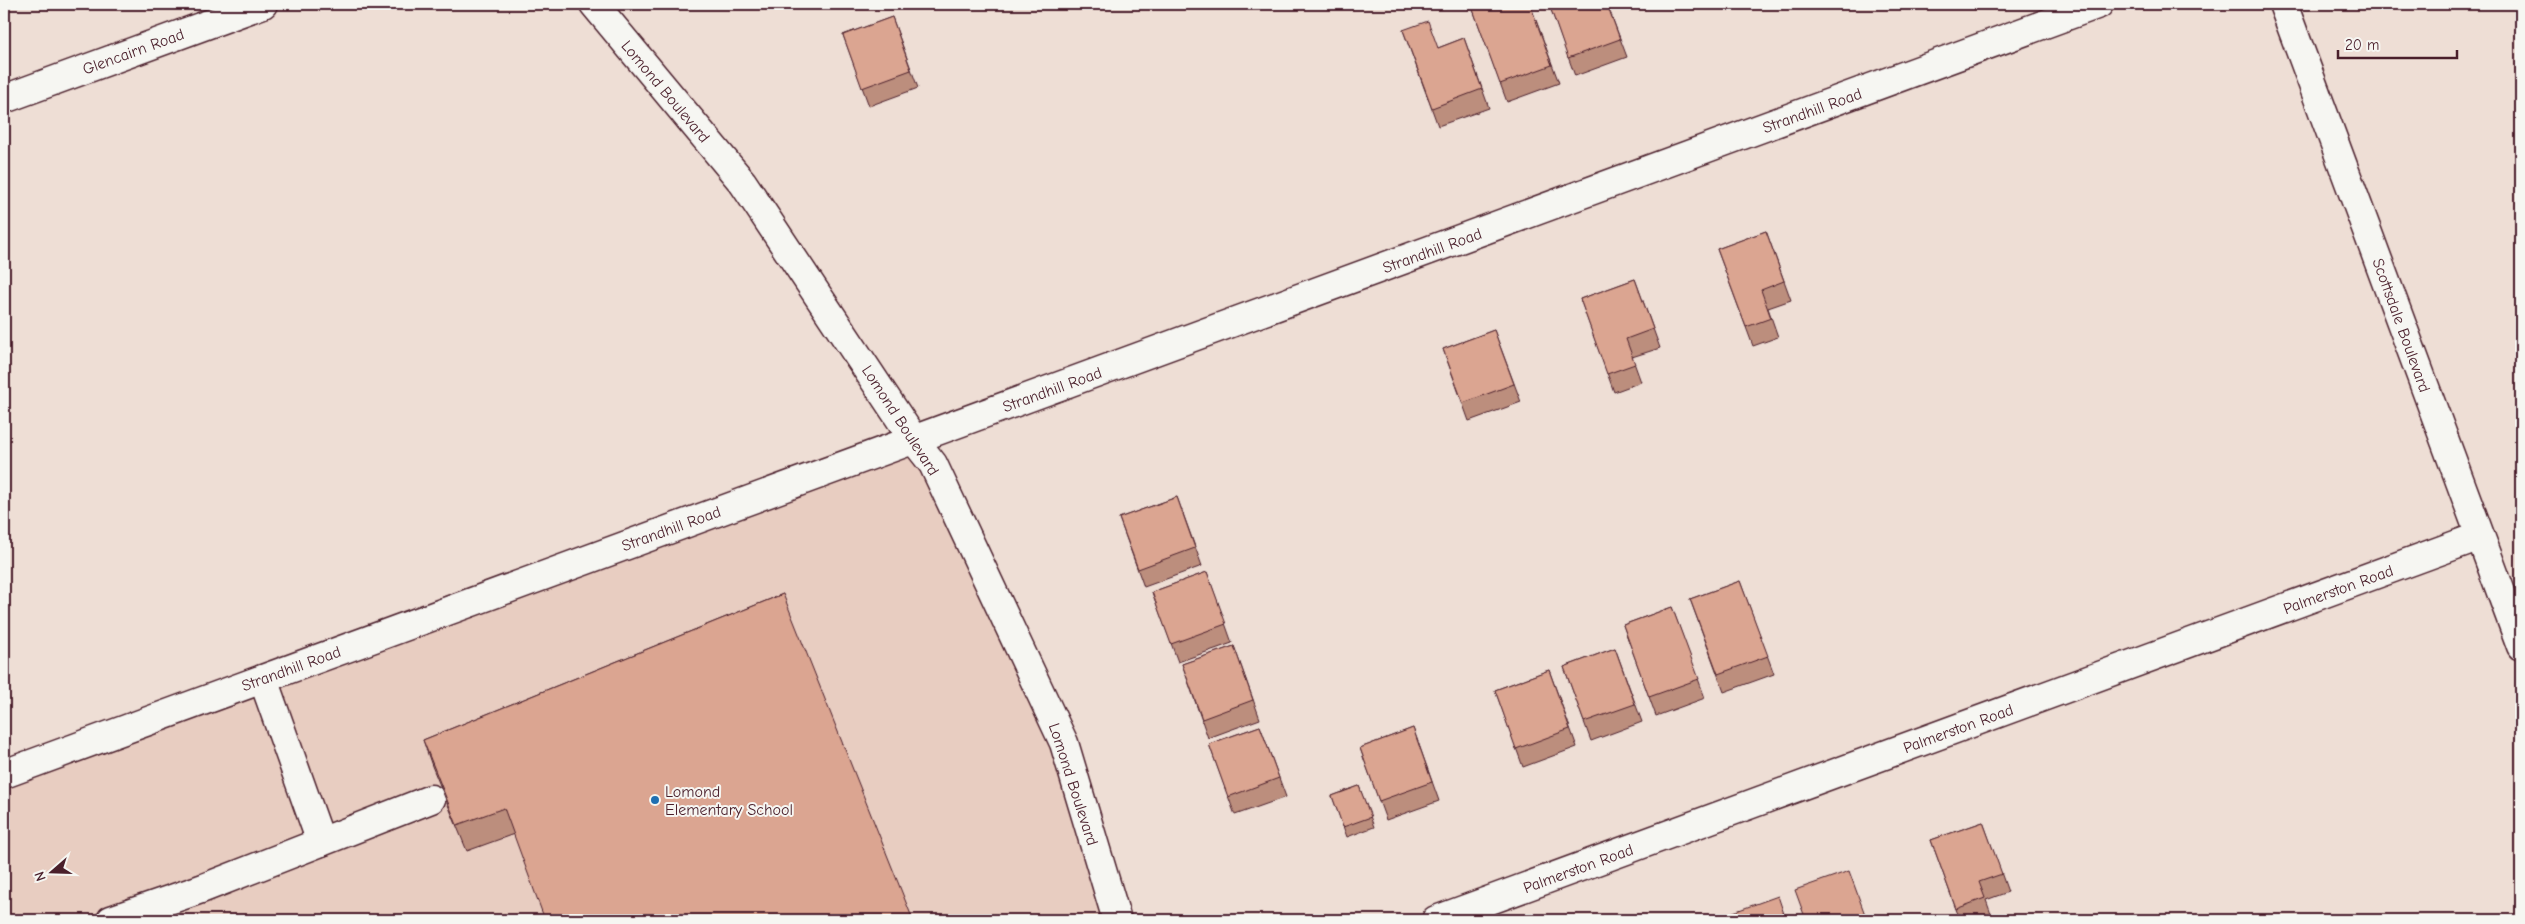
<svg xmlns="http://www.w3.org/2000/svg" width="2525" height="924" font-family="'Comic Neue',sans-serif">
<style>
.built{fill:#e8cdc1}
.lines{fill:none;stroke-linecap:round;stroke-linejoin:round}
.minor-casing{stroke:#4a1f2b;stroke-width:31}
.minor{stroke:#f6f6f2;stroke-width:28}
.wall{fill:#bc8e7d;stroke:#4a1f2b}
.building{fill:#dba591;stroke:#4a1f2b}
.poi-dot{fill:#1f6fb2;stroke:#f6f6f2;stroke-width:2}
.labels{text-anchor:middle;stroke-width:4;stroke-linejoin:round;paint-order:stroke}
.street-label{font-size:16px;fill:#4a1f2b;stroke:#f6f6f2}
.poi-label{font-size:16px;fill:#4a1f2b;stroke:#f6f6f2;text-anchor:start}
</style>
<rect width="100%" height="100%" fill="#eeded5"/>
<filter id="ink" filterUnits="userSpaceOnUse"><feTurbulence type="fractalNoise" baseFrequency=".02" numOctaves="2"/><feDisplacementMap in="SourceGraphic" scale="10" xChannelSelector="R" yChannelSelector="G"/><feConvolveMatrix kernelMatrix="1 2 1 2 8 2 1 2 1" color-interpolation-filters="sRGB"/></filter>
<g filter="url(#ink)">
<polygon class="built" points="914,440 1064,743 1117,920 4,920 4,774"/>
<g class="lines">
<defs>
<g id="minor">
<polyline points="594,4 743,183 914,440 933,464 1064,743 1117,920"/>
<polyline points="2283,4 2521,646"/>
<polyline points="4,99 263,4"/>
<polyline points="263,679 321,842"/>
<polyline points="4,774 2099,4"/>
<polyline points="111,920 201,889 431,799"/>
<polyline points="1436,920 2480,536"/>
</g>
</defs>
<use href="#minor" class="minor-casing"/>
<use href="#minor" class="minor"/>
</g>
<g class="wall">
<polygon points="1471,4 1530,4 1559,83 1507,102"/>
<polygon points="1549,4 1607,4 1627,57 1575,76"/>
<polygon points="892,17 918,88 869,106 843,35"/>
<polygon points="1403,30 1438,48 1464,38 1489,108 1438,126"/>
<polygon points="1766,231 1791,300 1768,308 1778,337 1753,346 1717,249"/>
<polygon points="1635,279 1660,348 1632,357 1641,382 1614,392 1580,299"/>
<polygon points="1494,330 1521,402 1469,421 1443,349"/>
<polygon points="1177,497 1202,566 1144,587 1119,518"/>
<polygon points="1207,572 1232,643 1178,662 1152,592"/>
<polygon points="1740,581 1774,674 1724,692 1690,599"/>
<polygon points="783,594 514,834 467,851 432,766 423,740"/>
<polygon points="1672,607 1705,698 1656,716 1623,625"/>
<polygon points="1234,646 1260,719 1208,738 1182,664"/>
<polygon points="1615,648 1642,722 1591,741 1564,667"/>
<polygon points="1549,670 1577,747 1523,767 1495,690"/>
<polygon points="1260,726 1286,797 1235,815 1209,744"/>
<polygon points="1413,728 1439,801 1386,820 1360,748"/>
<polygon points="1359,786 1374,827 1347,837 1332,796"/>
<polygon points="1983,822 2008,892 1986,900 1992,917 1982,920 1960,920 1931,840"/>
</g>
<g class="building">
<polygon points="1471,4 1530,4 1552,65 1500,84"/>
<polygon points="1549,4 1607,4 1620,39 1568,58"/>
<polygon points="892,17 911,70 862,88 843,35"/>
<polygon points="1428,21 1438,48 1464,38 1482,89 1432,108 1403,30"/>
<polygon points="1766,231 1784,281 1761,290 1771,318 1746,327 1717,249"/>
<polygon points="1635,279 1653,329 1626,339 1635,364 1607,374 1580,299"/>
<polygon points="1494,330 1514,384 1463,403 1443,349"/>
<polygon points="1177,497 1195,548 1138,569 1119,518"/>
<polygon points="1207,572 1226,624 1171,644 1152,592"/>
<polygon points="1740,581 1768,656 1718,674 1690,599"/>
<polygon points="783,594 913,920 545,920 504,808 457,825 423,740"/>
<polygon points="1672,607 1699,679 1649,697 1623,625"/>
<polygon points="1234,646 1253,700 1202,719 1182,664"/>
<polygon points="1615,648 1635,704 1584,722 1564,667"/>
<polygon points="1549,670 1570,729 1516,749 1495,690"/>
<polygon points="1260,726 1279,778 1228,797 1209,744"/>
<polygon points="1413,728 1432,782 1379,801 1360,748"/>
<polygon points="1359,786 1371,817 1343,827 1332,796"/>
<polygon points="1983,822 2002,874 1979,882 1985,898 1956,909 1931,840"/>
<polygon points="1849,871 1867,920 1806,920 1795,890"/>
<polygon points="1778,896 1786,920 1730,920 1728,914"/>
</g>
</g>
<circle class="poi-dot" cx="655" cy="800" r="5"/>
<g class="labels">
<g class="street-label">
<text transform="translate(133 51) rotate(-20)" y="6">Glencairn Road</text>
<text transform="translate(666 91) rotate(50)" y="6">Lomond Boulevard</text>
<text transform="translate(1812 110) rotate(-20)" y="6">Strandhill Road</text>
<text transform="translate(1432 250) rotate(-20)" y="6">Strandhill Road</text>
<text transform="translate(2402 325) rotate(70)" y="6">Scottsdale Boulevard</text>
<text transform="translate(1052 389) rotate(-20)" y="6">Strandhill Road</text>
<text transform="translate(901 420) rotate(57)" y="6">Lomond Boulevard</text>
<text transform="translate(671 528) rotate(-20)" y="6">Strandhill Road</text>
<text transform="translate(2338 589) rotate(-20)" y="6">Palmerston Road</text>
<text transform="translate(291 668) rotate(-20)" y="6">Strandhill Road</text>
<text transform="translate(1958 728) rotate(-20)" y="6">Palmerston Road</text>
<text transform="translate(1074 784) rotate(72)" y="6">Lomond Boulevard</text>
<text transform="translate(1578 868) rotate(-20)" y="6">Palmerston Road</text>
</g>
<g class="poi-label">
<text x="665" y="797">Lomond<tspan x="665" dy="18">Elementary School</tspan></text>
</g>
</g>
<rect width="2525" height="924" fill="none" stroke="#f6f6f2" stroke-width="20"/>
<rect x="10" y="10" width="2505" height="904" fill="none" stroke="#4a1f2b" stroke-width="2" filter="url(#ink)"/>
<g transform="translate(52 872) rotate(250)" stroke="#f6f6f2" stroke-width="4" paint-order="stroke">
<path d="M0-4L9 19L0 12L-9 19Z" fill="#4a1f2b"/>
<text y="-8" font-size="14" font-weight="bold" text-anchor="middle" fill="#4a1f2b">N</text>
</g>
<path d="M2338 50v8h119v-8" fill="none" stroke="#4a1f2b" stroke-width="2.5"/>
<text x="2345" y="50" font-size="15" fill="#4a1f2b" stroke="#f6f6f2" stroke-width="4" paint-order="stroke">20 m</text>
</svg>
